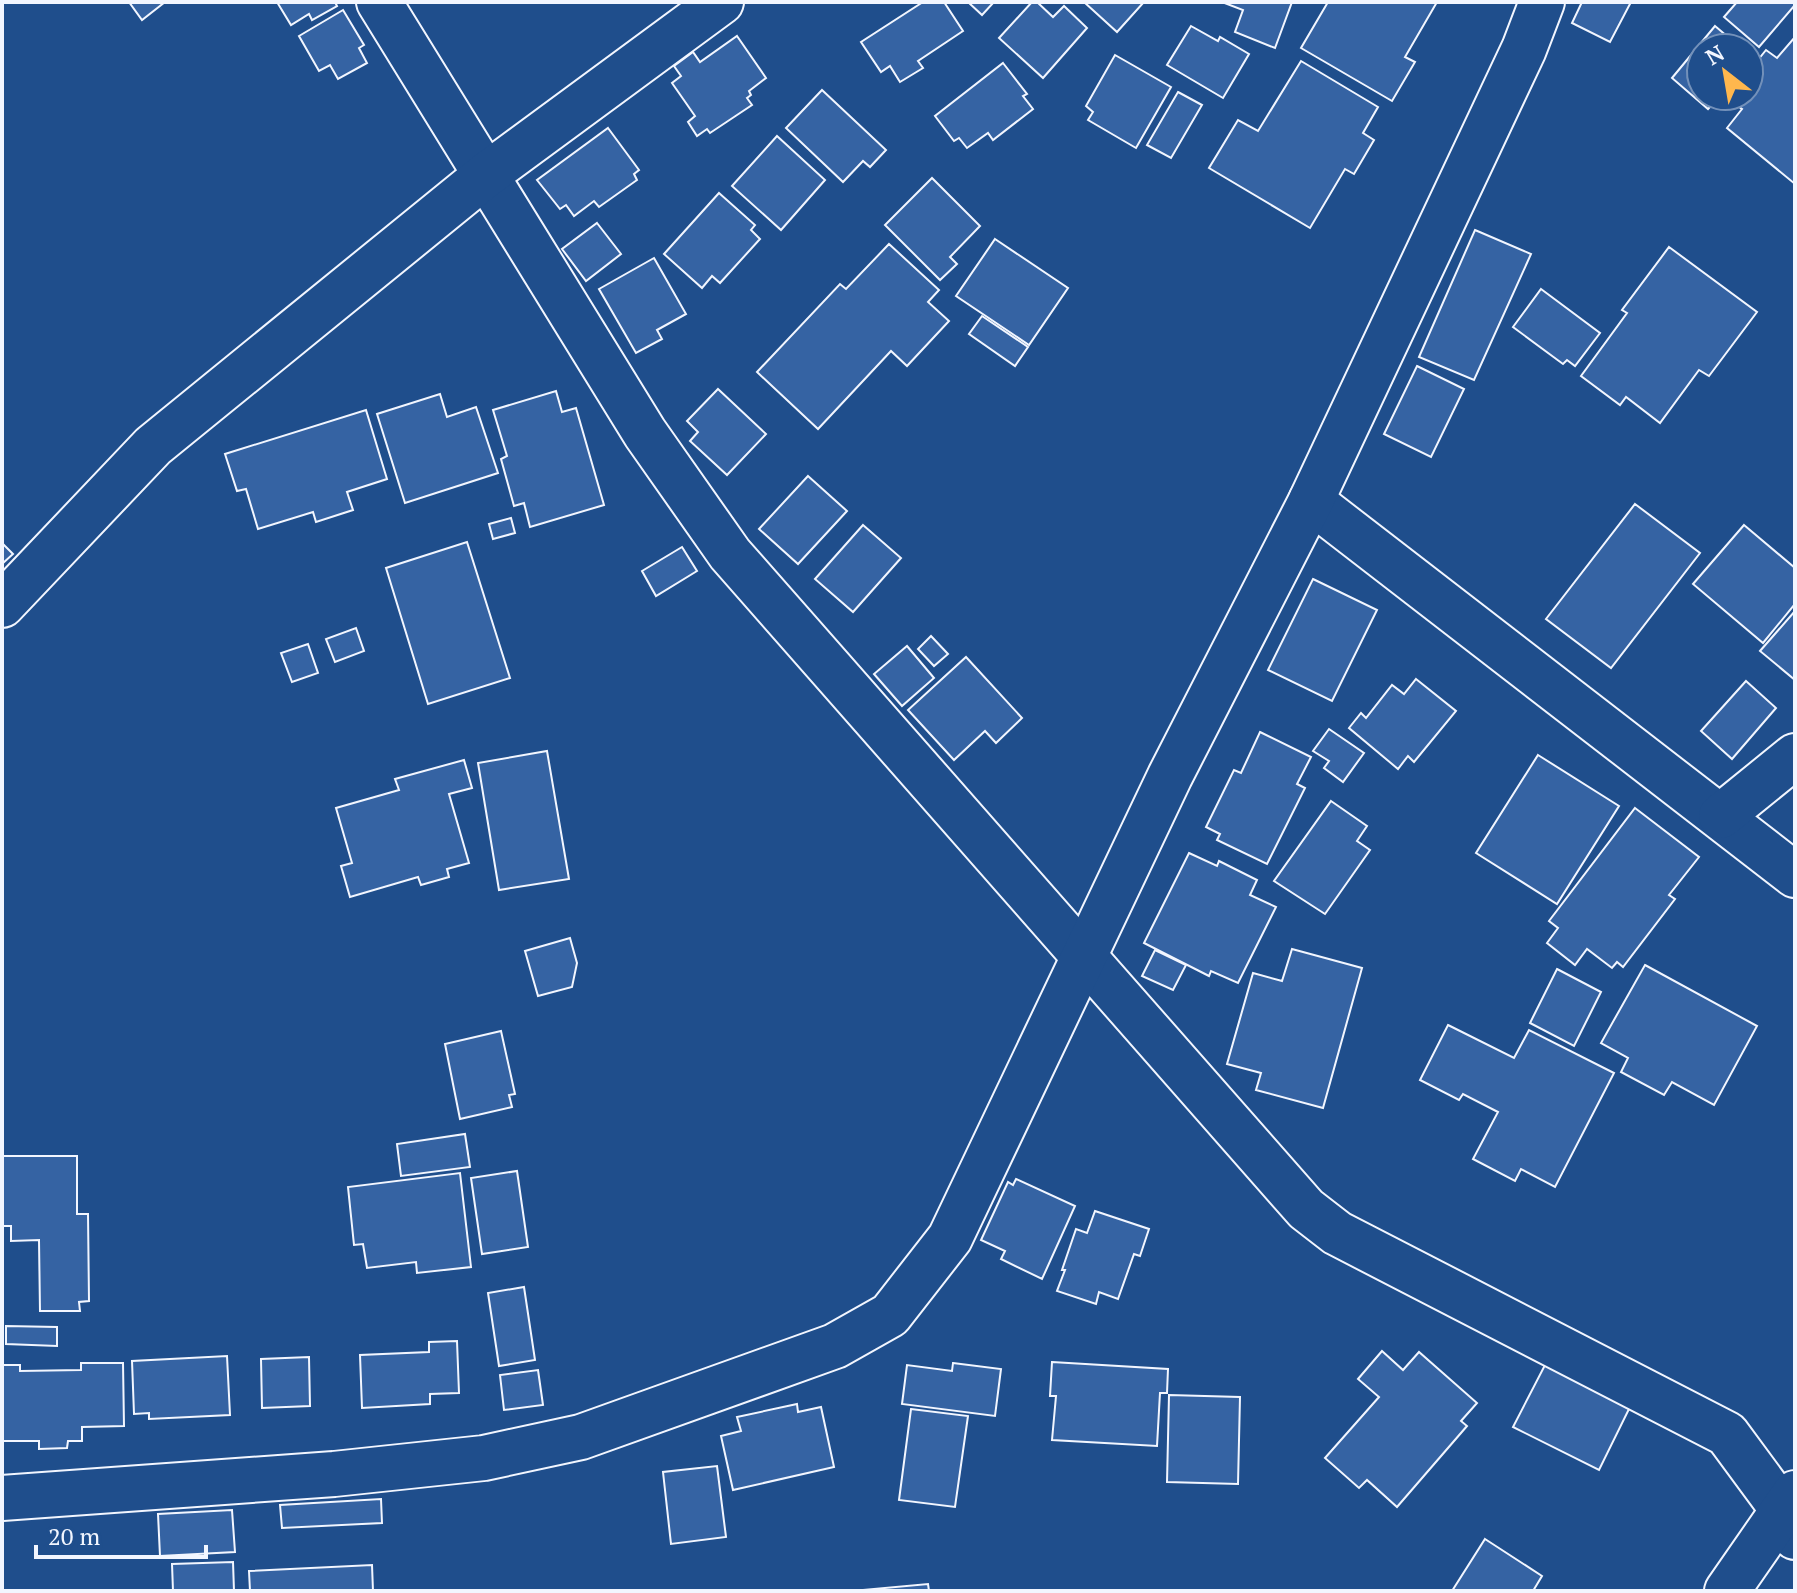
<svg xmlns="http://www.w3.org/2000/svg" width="1797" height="1593" font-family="'PT Serif',serif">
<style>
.building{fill:#3563a3;stroke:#f2f6ff;stroke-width:2}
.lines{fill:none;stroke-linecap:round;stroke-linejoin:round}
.minor-casing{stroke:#f2f6ff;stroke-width:48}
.minor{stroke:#1f4e8c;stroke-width:44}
</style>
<rect width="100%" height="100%" fill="#1f4e8c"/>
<g class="building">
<polygon points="129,2 165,2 142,20"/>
<polygon points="277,2 335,2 337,6 312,20 309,14 291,25"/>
<polygon points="923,2 944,2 963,31 918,61 923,68 900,82 890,66 881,72 861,42"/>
<polygon points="968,2 994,2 982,15"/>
<polygon points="1032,2 1037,2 1053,17 1064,6 1087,28 1043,78 999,38"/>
<polygon points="1084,2 1144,2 1117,32"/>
<polygon points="1222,2 1292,2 1275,48 1235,32 1243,10"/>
<polygon points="1328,2 1437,2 1405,57 1415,62 1392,101 1301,48"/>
<polygon points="1582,2 1631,2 1610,42 1572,23"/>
<polygon points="1737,2 1793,2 1795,5 1759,47 1724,17"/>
<polygon points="343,10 364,45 359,48 367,63 338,79 330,65 319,71 299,36"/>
<polygon points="1191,26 1218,41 1220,37 1249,54 1223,98 1167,65"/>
<polygon points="1715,26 1741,48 1701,48 1701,96 1720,96 1708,109 1672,78"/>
<polygon points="737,36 766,78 749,91 751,95 747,98 752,105 710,133 707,129 697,136 688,122 695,116 672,83 681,76 674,66 693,52 700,62"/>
<polygon points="1795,37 1795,184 1727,128 1742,109 1735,104 1742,96 1749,96 1749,88 1758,77 1750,70 1766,50 1777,58"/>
<polygon points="1115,55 1171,87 1136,148 1088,120 1093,112 1086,106"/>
<polygon points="1301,61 1378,107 1363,133 1374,140 1354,174 1345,169 1310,228 1209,168 1238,120 1258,131"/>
<polygon points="1003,63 1027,94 1023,96 1033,109 993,140 988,133 967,148 959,138 954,141 935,116"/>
<polygon points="822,90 886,150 870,167 863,161 843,182 786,128"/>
<polygon points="1178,92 1202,105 1171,158 1147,145"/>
<polygon points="608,128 639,170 634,174 637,180 599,207 594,201 574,216 566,205 560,209 537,180"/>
<polygon points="777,136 825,180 781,230 732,186"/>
<polygon points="932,178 980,226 950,257 957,264 940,280 885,225"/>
<polygon points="719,193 755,225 751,230 760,239 720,283 712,276 702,288 664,254"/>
<polygon points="597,223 621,254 586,281 562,249"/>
<polygon points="1475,230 1531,254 1474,380 1419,357"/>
<polygon points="995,239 1068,288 1029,345 956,296"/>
<polygon points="889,244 939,290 928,302 949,321 907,366 891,351 818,429 757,372 840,284 846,289"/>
<polygon points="1669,247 1757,312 1709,376 1699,370 1660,423 1626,397 1620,405 1581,376 1627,313 1622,310"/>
<polygon points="654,258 686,314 657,330 662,339 636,353 599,289"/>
<polygon points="1541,289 1600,333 1575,366 1567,360 1563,364 1513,327"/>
<polygon points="982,316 1028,347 1015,366 969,334"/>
<polygon points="1417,366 1464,389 1431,457 1384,434"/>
<polygon points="718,389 766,434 727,475 690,441 698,432 687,421"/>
<polygon points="556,391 562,412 576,408 604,505 530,527 524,503 514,506 501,459 507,456 493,410"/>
<polygon points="440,394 447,417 476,407 498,473 405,503 377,414"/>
<polygon points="366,410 387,479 347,492 353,510 316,522 313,512 258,529 246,489 237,491 225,454"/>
<polygon points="808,476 847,511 798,564 759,529"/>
<polygon points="1635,504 1700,553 1611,668 1546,619"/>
<polygon points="511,518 515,533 493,539 489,524"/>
<polygon points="863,525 901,558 853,612 815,579"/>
<polygon points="1744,525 1795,568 1795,604 1763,643 1693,584"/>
<polygon points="467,542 510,678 428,704 386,568"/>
<polygon points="2,543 13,554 2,564"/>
<polygon points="682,547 697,571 656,596 642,571"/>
<polygon points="1313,579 1377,610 1332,701 1268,670"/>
<polygon points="1795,611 1795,680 1760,651"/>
<polygon points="356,628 364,651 335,662 326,639"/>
<polygon points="931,636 948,654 934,666 918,649"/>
<polygon points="308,644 318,673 292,682 281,653"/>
<polygon points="907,646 934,678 902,706 874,674"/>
<polygon points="966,657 1022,718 996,743 985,731 954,760 908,710"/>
<polygon points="1416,679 1456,711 1414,762 1408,756 1398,769 1349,728 1361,713 1366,718 1392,685 1404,694"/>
<polygon points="1746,681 1776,708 1732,759 1701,731"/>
<polygon points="1329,729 1364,753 1343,782 1324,768 1329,761 1313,751"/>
<polygon points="1260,732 1311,757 1297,784 1305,788 1267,864 1217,840 1220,834 1206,827 1234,770 1241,773"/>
<polygon points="547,751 569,879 499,890 478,763"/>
<polygon points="1538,755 1619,806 1557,904 1476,853"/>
<polygon points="464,760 472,788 449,794 469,863 447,869 449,877 421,885 418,877 350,897 341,866 352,863 336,808 399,790 395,779"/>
<polygon points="1331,801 1367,826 1357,841 1370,850 1325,914 1274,881"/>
<polygon points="1635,808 1699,857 1669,895 1675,899 1623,967 1617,962 1612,968 1587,949 1575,965 1547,943 1558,928 1549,921"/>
<polygon points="1189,853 1217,866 1219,861 1257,880 1250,895 1276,907 1238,983 1211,971 1209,976 1144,943"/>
<polygon points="570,938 577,963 572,987 538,996 525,951"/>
<polygon points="1292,949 1362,968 1323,1108 1256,1090 1261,1073 1227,1064 1253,973 1282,981"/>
<polygon points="1155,950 1186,965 1173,990 1142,976"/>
<polygon points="1645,965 1757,1026 1714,1105 1672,1082 1664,1095 1621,1072 1628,1058 1601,1043"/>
<polygon points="1557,969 1601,992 1574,1046 1530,1023"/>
<polygon points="1448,1025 1514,1058 1529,1030 1614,1073 1555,1187 1521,1169 1515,1181 1473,1159 1498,1112 1463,1094 1459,1100 1420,1080"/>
<polygon points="501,1031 515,1094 509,1095 512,1107 460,1119 445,1044"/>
<polygon points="465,1134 470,1167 401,1176 397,1144"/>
<polygon points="2,1156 77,1156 77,1214 88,1214 89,1301 79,1302 80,1311 40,1311 39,1240 11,1241 11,1226 2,1226"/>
<polygon points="517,1171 528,1247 482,1254 471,1178"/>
<polygon points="460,1173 471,1267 417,1273 416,1262 367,1268 363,1244 354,1245 348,1187"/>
<polygon points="1016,1179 1075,1206 1042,1279 1001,1259 1005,1251 981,1240 1008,1182 1013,1185"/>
<polygon points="1095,1211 1149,1229 1140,1256 1134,1254 1118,1299 1099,1292 1096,1304 1057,1291 1065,1270 1062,1270 1076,1229 1087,1233"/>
<polygon points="524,1287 535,1360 499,1366 488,1293"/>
<polygon points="6,1326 57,1327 57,1346 6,1344"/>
<polygon points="457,1341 459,1393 430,1394 430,1404 362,1408 360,1355 429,1352 429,1342"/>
<polygon points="1382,1351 1403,1370 1419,1352 1477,1403 1461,1421 1467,1426 1397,1507 1367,1480 1359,1488 1325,1458 1379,1397 1358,1379"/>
<polygon points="227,1356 230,1415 149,1419 149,1413 134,1414 132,1361"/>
<polygon points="309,1357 310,1406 262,1408 261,1359"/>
<polygon points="1052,1362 1168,1369 1167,1393 1160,1393 1157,1446 1052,1440 1056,1396 1050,1396"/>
<polygon points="81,1363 123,1363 124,1426 82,1427 82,1441 68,1441 67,1448 39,1449 39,1441 2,1441 2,1365 20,1365 20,1371 81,1370"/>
<polygon points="953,1363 1001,1369 995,1416 902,1404 907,1365 952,1371"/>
<polygon points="1545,1365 1630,1407 1599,1470 1513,1427"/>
<polygon points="538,1370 543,1405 504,1410 500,1375"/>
<polygon points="1169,1395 1240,1397 1238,1484 1167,1482"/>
<polygon points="797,1404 798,1412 821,1407 834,1467 733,1490 721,1436 741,1431 737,1417"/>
<polygon points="911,1409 968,1416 955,1507 899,1500"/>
<polygon points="717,1466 726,1537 671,1544 663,1472"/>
<polygon points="381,1499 382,1523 282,1528 280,1505"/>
<polygon points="232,1510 235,1552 160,1556 158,1514"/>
<polygon points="1485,1539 1542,1576 1533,1591 1452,1591"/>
<polygon points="233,1562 234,1591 173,1591 172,1564"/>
<polygon points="372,1565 373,1591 250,1591 249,1571"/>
<polygon points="928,1584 929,1591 852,1591"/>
</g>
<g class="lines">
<defs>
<g id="minor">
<polyline points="379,2 645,433 730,554 1306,1209 1337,1233 1727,1434 1783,1510 1795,1537"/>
<polyline points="1311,501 1795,875"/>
<polyline points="2,605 153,446 486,175 721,2"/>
<polyline points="1721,816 1795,756"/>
<polyline points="2,1498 334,1474 484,1458 581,1437 835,1346 890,1315 950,1238 1170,776 1311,501 1524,49 1542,2"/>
<polyline points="1727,1591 1795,1493"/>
</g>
</defs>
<use href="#minor" class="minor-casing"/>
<use href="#minor" class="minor"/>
</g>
<rect width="1797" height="1593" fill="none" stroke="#f2f6ff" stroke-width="8"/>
<g transform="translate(1725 72) rotate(329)"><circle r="38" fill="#1f4e8c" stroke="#7391ba" stroke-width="2"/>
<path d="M0-6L14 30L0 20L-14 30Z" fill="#ffb74d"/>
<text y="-12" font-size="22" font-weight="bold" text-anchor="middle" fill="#f2f6ff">N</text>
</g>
<path d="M36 1545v12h170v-12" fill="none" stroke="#f2f6ff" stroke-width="4"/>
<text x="48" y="1545" font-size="24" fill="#f2f6ff" stroke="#1f4e8c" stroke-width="6" paint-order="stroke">20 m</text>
</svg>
